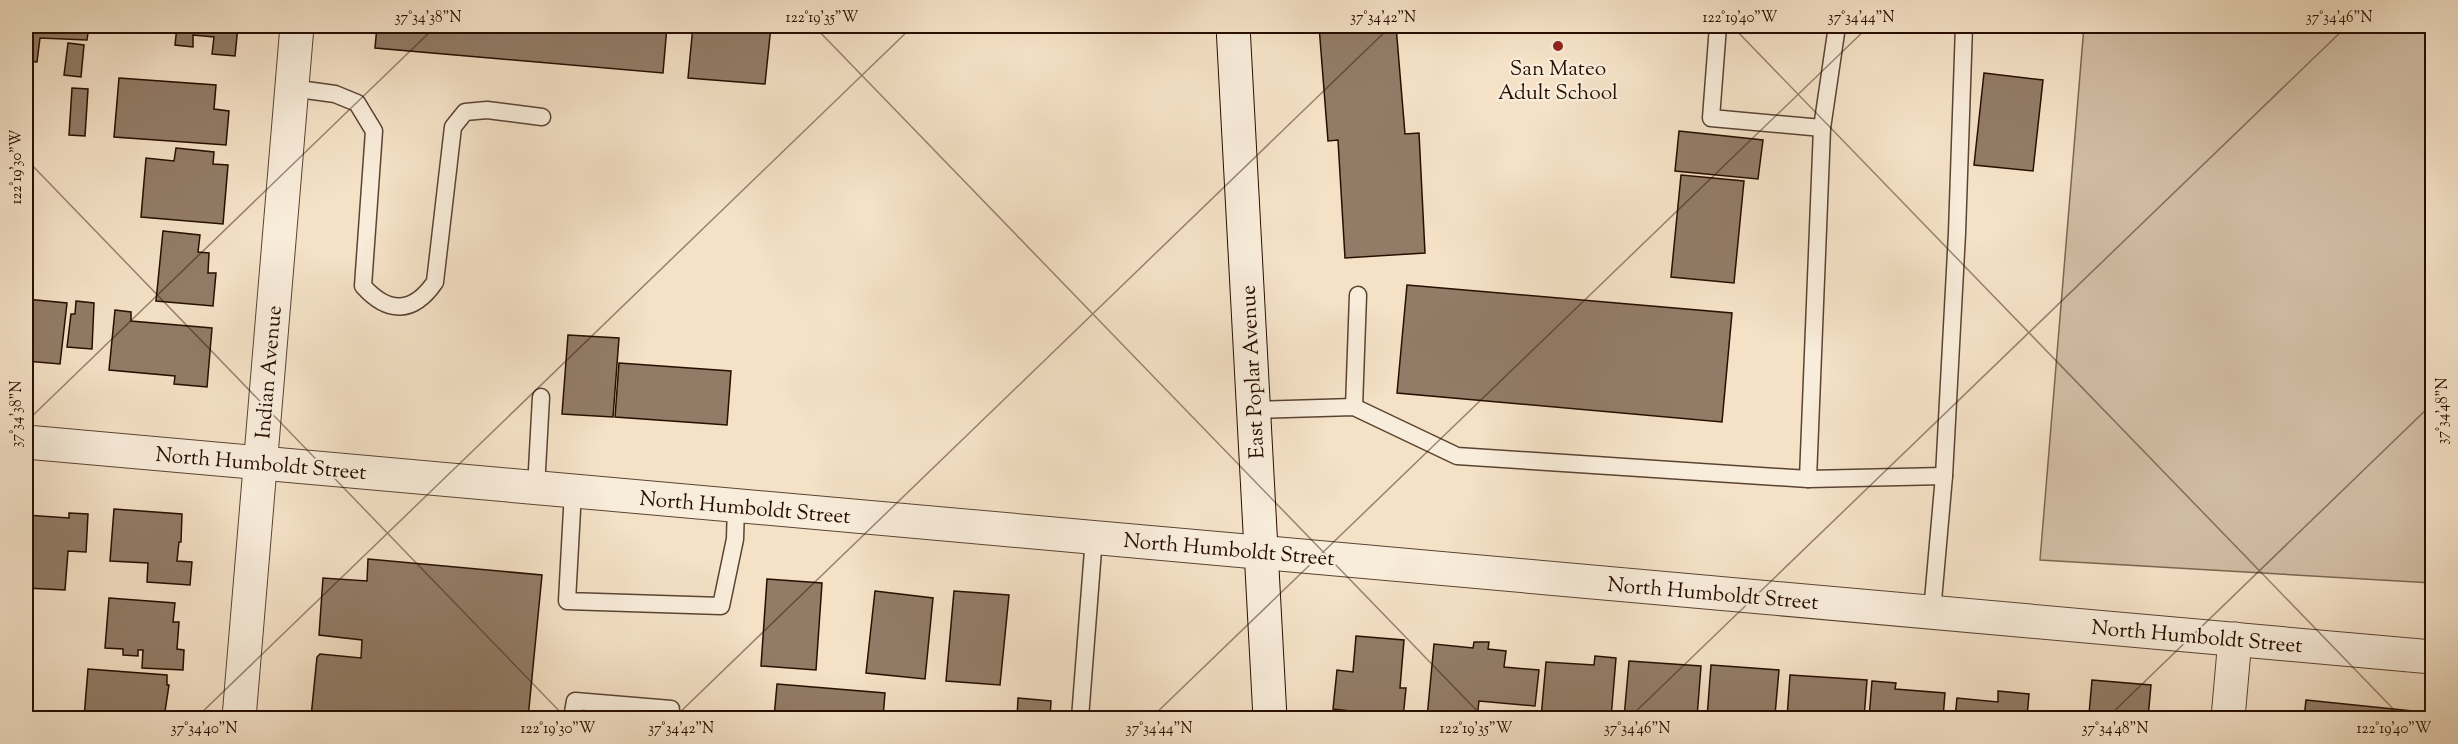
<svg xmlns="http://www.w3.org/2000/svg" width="2458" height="744" font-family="'Sorts Mill Goudy',serif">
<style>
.green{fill:#d1bda4;stroke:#7c6652;stroke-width:1.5}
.building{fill:#927c67;stroke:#280e00;stroke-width:1.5}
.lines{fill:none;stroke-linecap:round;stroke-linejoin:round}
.service-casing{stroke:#5b4332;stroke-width:19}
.minor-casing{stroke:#5b4332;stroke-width:35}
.tertiary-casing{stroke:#5b4332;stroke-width:35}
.secondary-casing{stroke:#280e00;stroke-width:35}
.service{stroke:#f8ecda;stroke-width:16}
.minor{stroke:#f8ecda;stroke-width:33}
.tertiary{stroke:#f8ecda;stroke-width:33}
.secondary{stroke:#f8ecda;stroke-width:33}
.ticks{fill:none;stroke:#280e00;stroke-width:1.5;stroke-opacity:0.45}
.poi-dot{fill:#8f2418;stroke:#f8ecda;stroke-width:2}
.labels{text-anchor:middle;stroke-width:4.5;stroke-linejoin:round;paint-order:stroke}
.poi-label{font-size:21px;fill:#280e00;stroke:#f8ecda}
.street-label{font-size:21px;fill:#280e00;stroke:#f8ecda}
.neatline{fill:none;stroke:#280e00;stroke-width:2}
.ticks-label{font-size:15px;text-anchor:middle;fill:#280e00}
</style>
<rect width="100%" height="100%" fill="#f4e1c6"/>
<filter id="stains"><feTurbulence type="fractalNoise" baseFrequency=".00333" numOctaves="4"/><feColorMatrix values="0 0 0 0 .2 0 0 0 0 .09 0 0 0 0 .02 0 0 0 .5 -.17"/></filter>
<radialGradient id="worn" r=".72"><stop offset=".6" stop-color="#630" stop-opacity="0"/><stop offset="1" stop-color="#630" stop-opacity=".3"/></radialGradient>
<polygon class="green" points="2084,26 2432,26 2432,583 2040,560"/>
<g class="building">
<polygon points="26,26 89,26 87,40 40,38 37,62 26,61"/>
<polygon points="177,26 238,26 235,56 212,54 214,37 193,35 193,47 175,45"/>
<polygon points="377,26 667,26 663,73 375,48"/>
<polygon points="693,26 771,26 765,84 688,78"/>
<polygon points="1319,26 1396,26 1405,134 1419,133 1425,253 1345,258 1338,140 1328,141"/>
<polygon points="68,43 84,45 81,77 64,75"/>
<polygon points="1984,73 2043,80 2033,171 1974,165"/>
<polygon points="119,78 216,85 214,109 229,111 226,145 114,137"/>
<polygon points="72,88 88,89 85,136 69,135"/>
<polygon points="1679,131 1763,140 1758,179 1675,171"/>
<polygon points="176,148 214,152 213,164 228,165 223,224 141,217 146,158 174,161"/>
<polygon points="1681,175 1744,181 1734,283 1671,277"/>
<polygon points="163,231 200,235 198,252 209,253 208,273 216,273 213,306 156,301"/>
<polygon points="1407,285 1732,313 1722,422 1397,393"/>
<polygon points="26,299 67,303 60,364 26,361"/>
<polygon points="76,301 94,303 92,349 67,347 71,314 75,314"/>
<polygon points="115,310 131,312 131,321 212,328 207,387 174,384 175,376 109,370"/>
<polygon points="568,335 619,338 613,417 562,414"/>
<polygon points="619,363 731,371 727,425 615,417"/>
<polygon points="114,509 182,514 181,542 179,542 177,561 192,562 190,585 147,582 148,563 110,561"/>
<polygon points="69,513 88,514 86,552 68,551 65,590 26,588 26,515 69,518"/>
<polygon points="368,559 542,575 528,718 311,717 317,657 320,654 361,658 362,640 319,635 323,578 367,581"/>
<polygon points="767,579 822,583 816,670 761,666"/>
<polygon points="875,591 933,598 925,679 866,673"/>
<polygon points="954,591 1009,595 1000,685 946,681"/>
<polygon points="109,598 175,603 173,622 179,622 177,649 184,650 183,670 142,668 143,650 138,650 138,656 123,655 123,649 105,648"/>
<polygon points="1356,636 1404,640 1400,688 1406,688 1403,718 1367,718 1368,713 1333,709 1337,670 1353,672"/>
<polygon points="1474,642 1489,642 1488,649 1506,651 1504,667 1539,670 1535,706 1479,701 1477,718 1427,718 1434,644 1473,648"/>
<polygon points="1595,656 1616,658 1611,718 1541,718 1546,662 1594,665"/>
<polygon points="1629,661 1701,666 1697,718 1624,718"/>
<polygon points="1711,665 1779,670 1775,715 1761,713 1761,718 1707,718"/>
<polygon points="88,669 167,675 167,685 169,685 164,718 84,718"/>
<polygon points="1790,675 1867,680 1864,718 1787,718"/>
<polygon points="2092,680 2151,685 2148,718 2078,718 2078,713 2089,714"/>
<polygon points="1872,681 1896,683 1895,689 1945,693 1943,718 1869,718"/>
<polygon points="777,684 885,693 883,718 774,718"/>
<polygon points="1998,691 2029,694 2027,718 1955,718 1957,698 1998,702"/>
<polygon points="1018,698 1051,701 1050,718 1017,718"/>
<polygon points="2306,700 2432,713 2432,718 2304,718"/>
</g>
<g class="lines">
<defs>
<g id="service">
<polyline points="1718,26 1711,118 1822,128"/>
<path d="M291 88 335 94 357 103 374 131 363 286C388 314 413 314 435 282L453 127 465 112 487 110 542 117"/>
<polyline points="1354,407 1358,295"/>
<polyline points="1254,410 1354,407 1457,456 1808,479 1822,128 1837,26"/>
<polyline points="1944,476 1957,233 1964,26"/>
<polyline points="1808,479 1944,476 1932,612"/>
<polyline points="536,488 541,397"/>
<polyline points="573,491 567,601 721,606 735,539 736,506"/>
<polyline points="572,718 575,701 671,709"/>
<polyline points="1080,718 1094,537"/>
</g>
<g id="minor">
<polyline points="239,718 297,26"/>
<polyline points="2228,718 2235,639"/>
</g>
<polyline id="tertiary" points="26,442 2432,657"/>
<polyline id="secondary" points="1233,26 1270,718"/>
</defs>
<use href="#service" class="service-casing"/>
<use href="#minor" class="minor-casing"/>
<use href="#tertiary" class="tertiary-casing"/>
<use href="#secondary" class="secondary-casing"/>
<use href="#service" class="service"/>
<use href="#minor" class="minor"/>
<use href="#tertiary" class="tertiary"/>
<use href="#secondary" class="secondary"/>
</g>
<path class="ticks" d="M814 26 1484 718M1732 26 2402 718M26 159 566 718M26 422 436 26M196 718 913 26M674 718 1391 26M1151 718 1869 26M1629 718 2347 26M2107 718 2432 404"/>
<circle class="poi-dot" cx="1558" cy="46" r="6"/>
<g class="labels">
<g class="poi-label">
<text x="1558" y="75">San Mateo<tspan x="1558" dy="24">Adult School</tspan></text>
</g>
<g class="street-label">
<text transform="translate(268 372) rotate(-85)" y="7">Indian Avenue</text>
<text transform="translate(1252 372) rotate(-93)" y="7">East Poplar Avenue</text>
<text transform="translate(261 463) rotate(5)" y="7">North Humboldt Street</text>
<text transform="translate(745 507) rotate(5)" y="7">North Humboldt Street</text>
<text transform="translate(1229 549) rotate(5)" y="7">North Humboldt Street</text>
<text transform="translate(1713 593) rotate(5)" y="7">North Humboldt Street</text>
<text transform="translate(2197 636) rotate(5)" y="7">North Humboldt Street</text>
</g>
</g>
<rect width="2458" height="744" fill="none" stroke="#f4e1c6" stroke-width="66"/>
<rect x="33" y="33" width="2392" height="678" class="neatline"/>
<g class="ticks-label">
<text x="428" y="22">37°34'38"N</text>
<text x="822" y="22">122°19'35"W</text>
<text x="1383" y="22">37°34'42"N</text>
<text x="1740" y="22">122°19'40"W</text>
<text x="1861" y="22">37°34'44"N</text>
<text x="2339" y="22">37°34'46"N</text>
<text transform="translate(16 167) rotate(-90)" y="5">122°19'30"W</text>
<text transform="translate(2442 411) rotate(-90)" y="5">37°34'48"N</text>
<text transform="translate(16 414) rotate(-90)" y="5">37°34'38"N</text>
<text x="204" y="733">37°34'40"N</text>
<text x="558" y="733">122°19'30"W</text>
<text x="681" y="733">37°34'42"N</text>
<text x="1159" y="733">37°34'44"N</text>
<text x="1476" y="733">122°19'35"W</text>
<text x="1637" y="733">37°34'46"N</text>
<text x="2115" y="733">37°34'48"N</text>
<text x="2394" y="733">122°19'40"W</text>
</g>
<rect width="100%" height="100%" filter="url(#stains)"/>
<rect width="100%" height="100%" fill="url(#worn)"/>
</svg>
